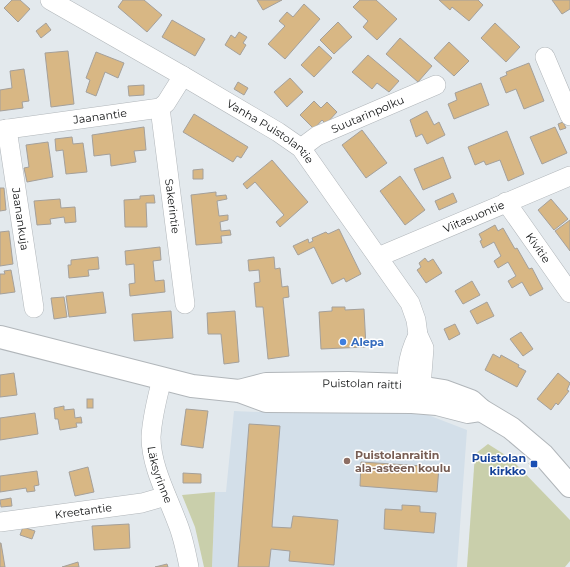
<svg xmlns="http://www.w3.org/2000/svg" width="570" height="567" font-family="Montserrat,sans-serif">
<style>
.built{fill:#d3dfe9}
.green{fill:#c9cfab}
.building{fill:#d8b784;stroke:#a4a09b}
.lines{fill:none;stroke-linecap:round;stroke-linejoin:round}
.minor-casing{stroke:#b1b6ba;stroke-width:20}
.major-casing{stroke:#b1b6ba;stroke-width:24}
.minor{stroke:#fff;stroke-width:19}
.major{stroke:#fff;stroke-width:22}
.shop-dot{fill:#3f7fe0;stroke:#fff;stroke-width:1.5}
.education-dot{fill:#8d6e63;stroke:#fff;stroke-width:1.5}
.transit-dot{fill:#1a4fb4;stroke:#fff;stroke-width:1.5}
.labels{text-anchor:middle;stroke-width:3;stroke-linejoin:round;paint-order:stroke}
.street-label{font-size:11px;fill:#101213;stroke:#fff}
.shop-label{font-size:11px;font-weight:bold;fill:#366cbe;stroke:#fff;text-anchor:start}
.education-label{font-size:11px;font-weight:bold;fill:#785e54;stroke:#fff;text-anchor:start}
.transit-label{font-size:11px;font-weight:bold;fill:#164399;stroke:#fff;text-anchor:end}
</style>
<rect width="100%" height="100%" fill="#e3e9ed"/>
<polygon class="built" points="234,411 259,412 382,412 428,415 467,430 457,567 212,567 215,492 226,492"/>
<g class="green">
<polygon points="488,444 510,458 570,520 570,561 565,567 467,567 475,454"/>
<polygon points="215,492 212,567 204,567 195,527 182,495"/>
</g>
<g class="building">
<polygon points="12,0 20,0 30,9 18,22 4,8"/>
<polygon points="123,0 144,0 162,15 147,32 118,7"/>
<polygon points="257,0 282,0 263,10"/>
<polygon points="360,0 376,0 397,19 377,40 363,27 368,21 353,7"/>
<polygon points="439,0 478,0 483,5 469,21 452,7 450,10"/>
<polygon points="552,0 570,0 570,9 562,14"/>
<polygon points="304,4 320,19 285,59 268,44 285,26 279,21 287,12 293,17"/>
<polygon points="172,20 205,39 195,56 162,37"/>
<polygon points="338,22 352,37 334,54 320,40"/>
<polygon points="46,23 51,30 41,38 36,31"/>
<polygon points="495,23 520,47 506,62 481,38"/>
<polygon points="239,32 247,37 243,43 246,45 240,55 225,45 231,35 235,38"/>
<polygon points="400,38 432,66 418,82 386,54"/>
<polygon points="449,42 469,61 454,76 434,58"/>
<polygon points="319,46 332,58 314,77 301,65"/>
<polygon points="68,51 74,104 51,107 45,53"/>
<polygon points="96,52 124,63 118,78 105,72 96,96 86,92 90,80 86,78"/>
<polygon points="368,55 399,81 389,92 377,83 372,89 352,72"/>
<polygon points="529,63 544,101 524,109 516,89 506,93 500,78 507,75 506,72"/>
<polygon points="24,69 29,101 22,102 23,108 0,111 0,90 12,88 10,71"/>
<polygon points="290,78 303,92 287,107 274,92"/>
<polygon points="238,82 248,88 244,95 234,89"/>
<polygon points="481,83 489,105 454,119 448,104 457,100 455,93"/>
<polygon points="144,85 144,95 129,96 128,86"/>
<polygon points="314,101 321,108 327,102 337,112 326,124 322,120 314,129 300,115"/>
<polygon points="427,111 434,125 439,122 445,135 427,144 422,134 416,137 410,120"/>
<polygon points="194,114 248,147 241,158 237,156 233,162 183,132"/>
<polygon points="563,122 566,128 560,130 558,124"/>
<polygon points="144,127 146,150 134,151 136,162 111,166 110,154 94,156 92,135"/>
<polygon points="555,127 567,153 542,164 530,137"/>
<polygon points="362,130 387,163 366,178 342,145"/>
<polygon points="507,131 524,174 508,181 500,160 486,165 484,161 475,165 468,147"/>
<polygon points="72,137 73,144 83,143 87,172 66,174 63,150 56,151 55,139"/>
<polygon points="48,142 53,177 27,182 24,168 29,167 26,145"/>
<polygon points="443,157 451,178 423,190 414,169"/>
<polygon points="272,160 308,202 280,227 276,222 284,215 255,182 247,189 243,184"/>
<polygon points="203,169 203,179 193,179 193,170"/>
<polygon points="400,176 425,210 405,225 380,191"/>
<polygon points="0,188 4,188 6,210 0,211"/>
<polygon points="216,192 216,196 226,195 227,199 217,201 219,216 228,215 228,220 220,222 221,231 230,230 231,235 221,236 222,243 196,245 191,195"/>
<polygon points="453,193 457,202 439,210 435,201"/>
<polygon points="154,195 155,203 146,203 147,227 125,227 124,200 140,199 140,196"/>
<polygon points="60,199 61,208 75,207 76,222 65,223 64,217 50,219 51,224 37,225 34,201"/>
<polygon points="551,199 568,219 554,230 538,210"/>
<polygon points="570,220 570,251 555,231"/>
<polygon points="495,225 498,231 503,228 515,249 517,248 529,269 532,268 543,289 530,296 522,282 512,288 508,281 516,276 508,262 498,268 494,261 501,256 494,242 483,248 480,241 482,240 479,234"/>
<polygon points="339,229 361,274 346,282 344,278 332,284 314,247 298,255 293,246 308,239 309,243 313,241 312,238 326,232 328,234"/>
<polygon points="9,231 13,264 0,266 0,232"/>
<polygon points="160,247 161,260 153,261 155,281 164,280 165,292 130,296 129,284 135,283 134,264 126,265 125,251"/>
<polygon points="98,257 99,269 88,270 89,276 69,278 68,265 71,265 71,260"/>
<polygon points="274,257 275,269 280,268 282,287 288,286 289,297 283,298 289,356 268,359 263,307 256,307 254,283 260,282 259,270 249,271 248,260"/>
<polygon points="425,258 428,262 433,259 442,273 426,283 417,270 421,267 419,263"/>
<polygon points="11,270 15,292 0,294 0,274 5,274 4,271"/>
<polygon points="472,281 480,295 463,304 455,291"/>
<polygon points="103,292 106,313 69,317 66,296"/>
<polygon points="64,297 67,317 54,319 51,298"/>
<polygon points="487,302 494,316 477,324 470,311"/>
<polygon points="332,307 345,307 345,310 364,309 366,347 321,349 319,312 332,311"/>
<polygon points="171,311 173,338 134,341 132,314"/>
<polygon points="235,311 239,362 224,364 221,334 208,334 207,313"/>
<polygon points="455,324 460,334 449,340 444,329"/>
<polygon points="521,332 533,349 523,356 510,339"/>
<polygon points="493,354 500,358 501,355 519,365 518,367 526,371 517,387 485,370"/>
<polygon points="14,373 17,395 0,397 0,375"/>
<polygon points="558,373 570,383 567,390 569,391 558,405 556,403 551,410 537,399"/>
<rect x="87" y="399" width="6" height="9"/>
<polygon points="64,406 64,410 74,409 75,418 81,417 82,423 76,423 77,427 60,430 58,419 55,419 54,408"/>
<polygon points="186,409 208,411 203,448 181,445"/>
<polygon points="35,413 38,434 0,440 0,418"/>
<polygon points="249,424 280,426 272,527 291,528 293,516 338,520 334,565 289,561 290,551 271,549 269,567 238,567"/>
<polygon points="361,462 439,467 437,492 360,486"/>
<polygon points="530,462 536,467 535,469 529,464"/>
<polygon points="88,467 94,492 75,496 69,472"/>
<polygon points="37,471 39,485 34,486 35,491 27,492 26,488 0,492 0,476"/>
<polygon points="183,473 201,474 201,483 183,483"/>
<polygon points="11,498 12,506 1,507 0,500"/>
<polygon points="402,505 420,506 420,512 436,513 434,533 384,529 385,509 402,510"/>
<polygon points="129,524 130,548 94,550 92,526"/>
<polygon points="23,527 35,531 32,539 20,535"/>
<polygon points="0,543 1,543 5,567 0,567"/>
<polygon points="78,562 79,567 62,567"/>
<polygon points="167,564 168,567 155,567"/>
</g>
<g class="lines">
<defs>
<g id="minor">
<path id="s1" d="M50 0 183 76 278 132 301 148 410 303 416 320 418 335 424 348 421 387 414 400"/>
<polyline points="545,57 570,116"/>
<path id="s2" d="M160 108 185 304"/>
<path id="s3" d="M7 129 34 308"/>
<path id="s4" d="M0 130 160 108 166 103 183 76"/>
<path id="s5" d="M301 148 317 136 436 85"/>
<path id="s6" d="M506 202 570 293"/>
<path id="s7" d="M378 257 570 176"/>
<path id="s8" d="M162 379C157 398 152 418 151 437 151 466 167 495 177 522 183 536 186 552 189 567"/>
<path d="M411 399C404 378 408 355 418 335"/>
<path id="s9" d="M0 522 142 503 166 496"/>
</g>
<g id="major">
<polyline points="0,337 192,386 239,391 266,401 412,402 437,404 468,412 481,410"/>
<path id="s10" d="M239 391 266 384 348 383 406 385 444 391 471 401 481 410 511 428 543 455 570 486"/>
</g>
</defs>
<use href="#minor" class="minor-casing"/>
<use href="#major" class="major-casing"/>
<use href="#minor" class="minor"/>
<use href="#major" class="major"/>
</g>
<circle class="shop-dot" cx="343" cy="342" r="4"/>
<circle class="education-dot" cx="347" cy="461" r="4"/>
<rect class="transit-dot" x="530" y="460" width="8" height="8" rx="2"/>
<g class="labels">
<g class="street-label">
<text dy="4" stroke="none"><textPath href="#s5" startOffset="75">Suutarinpolku</textPath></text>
<text dy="4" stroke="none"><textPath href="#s4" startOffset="101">Jaanantie</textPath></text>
<text dy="4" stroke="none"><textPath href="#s1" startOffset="257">Vanha Puistolantie</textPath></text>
<text dy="4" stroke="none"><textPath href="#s2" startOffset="99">Sakerintie</textPath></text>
<text dy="4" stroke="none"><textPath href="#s7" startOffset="104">Viitasuontie</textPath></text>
<text dy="4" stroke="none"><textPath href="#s3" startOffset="91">Jaanankuja</textPath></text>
<text dy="4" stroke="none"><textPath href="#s6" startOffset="56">Kivitie</textPath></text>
<text dy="4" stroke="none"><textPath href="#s10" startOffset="124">Puistolan raitti</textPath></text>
<text dy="4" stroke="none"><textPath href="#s8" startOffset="98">Läksyrinne</textPath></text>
<text dy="4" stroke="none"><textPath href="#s9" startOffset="84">Kreetantie</textPath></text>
</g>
<g class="shop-label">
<text x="351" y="346">Alepa</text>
</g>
<g class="education-label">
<text x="355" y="459">Puistolanraitin<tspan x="355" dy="13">ala-asteen koulu</tspan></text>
</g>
<g class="transit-label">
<text x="526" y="462">Puistolan<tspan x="526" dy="13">kirkko</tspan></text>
</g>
</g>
</svg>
